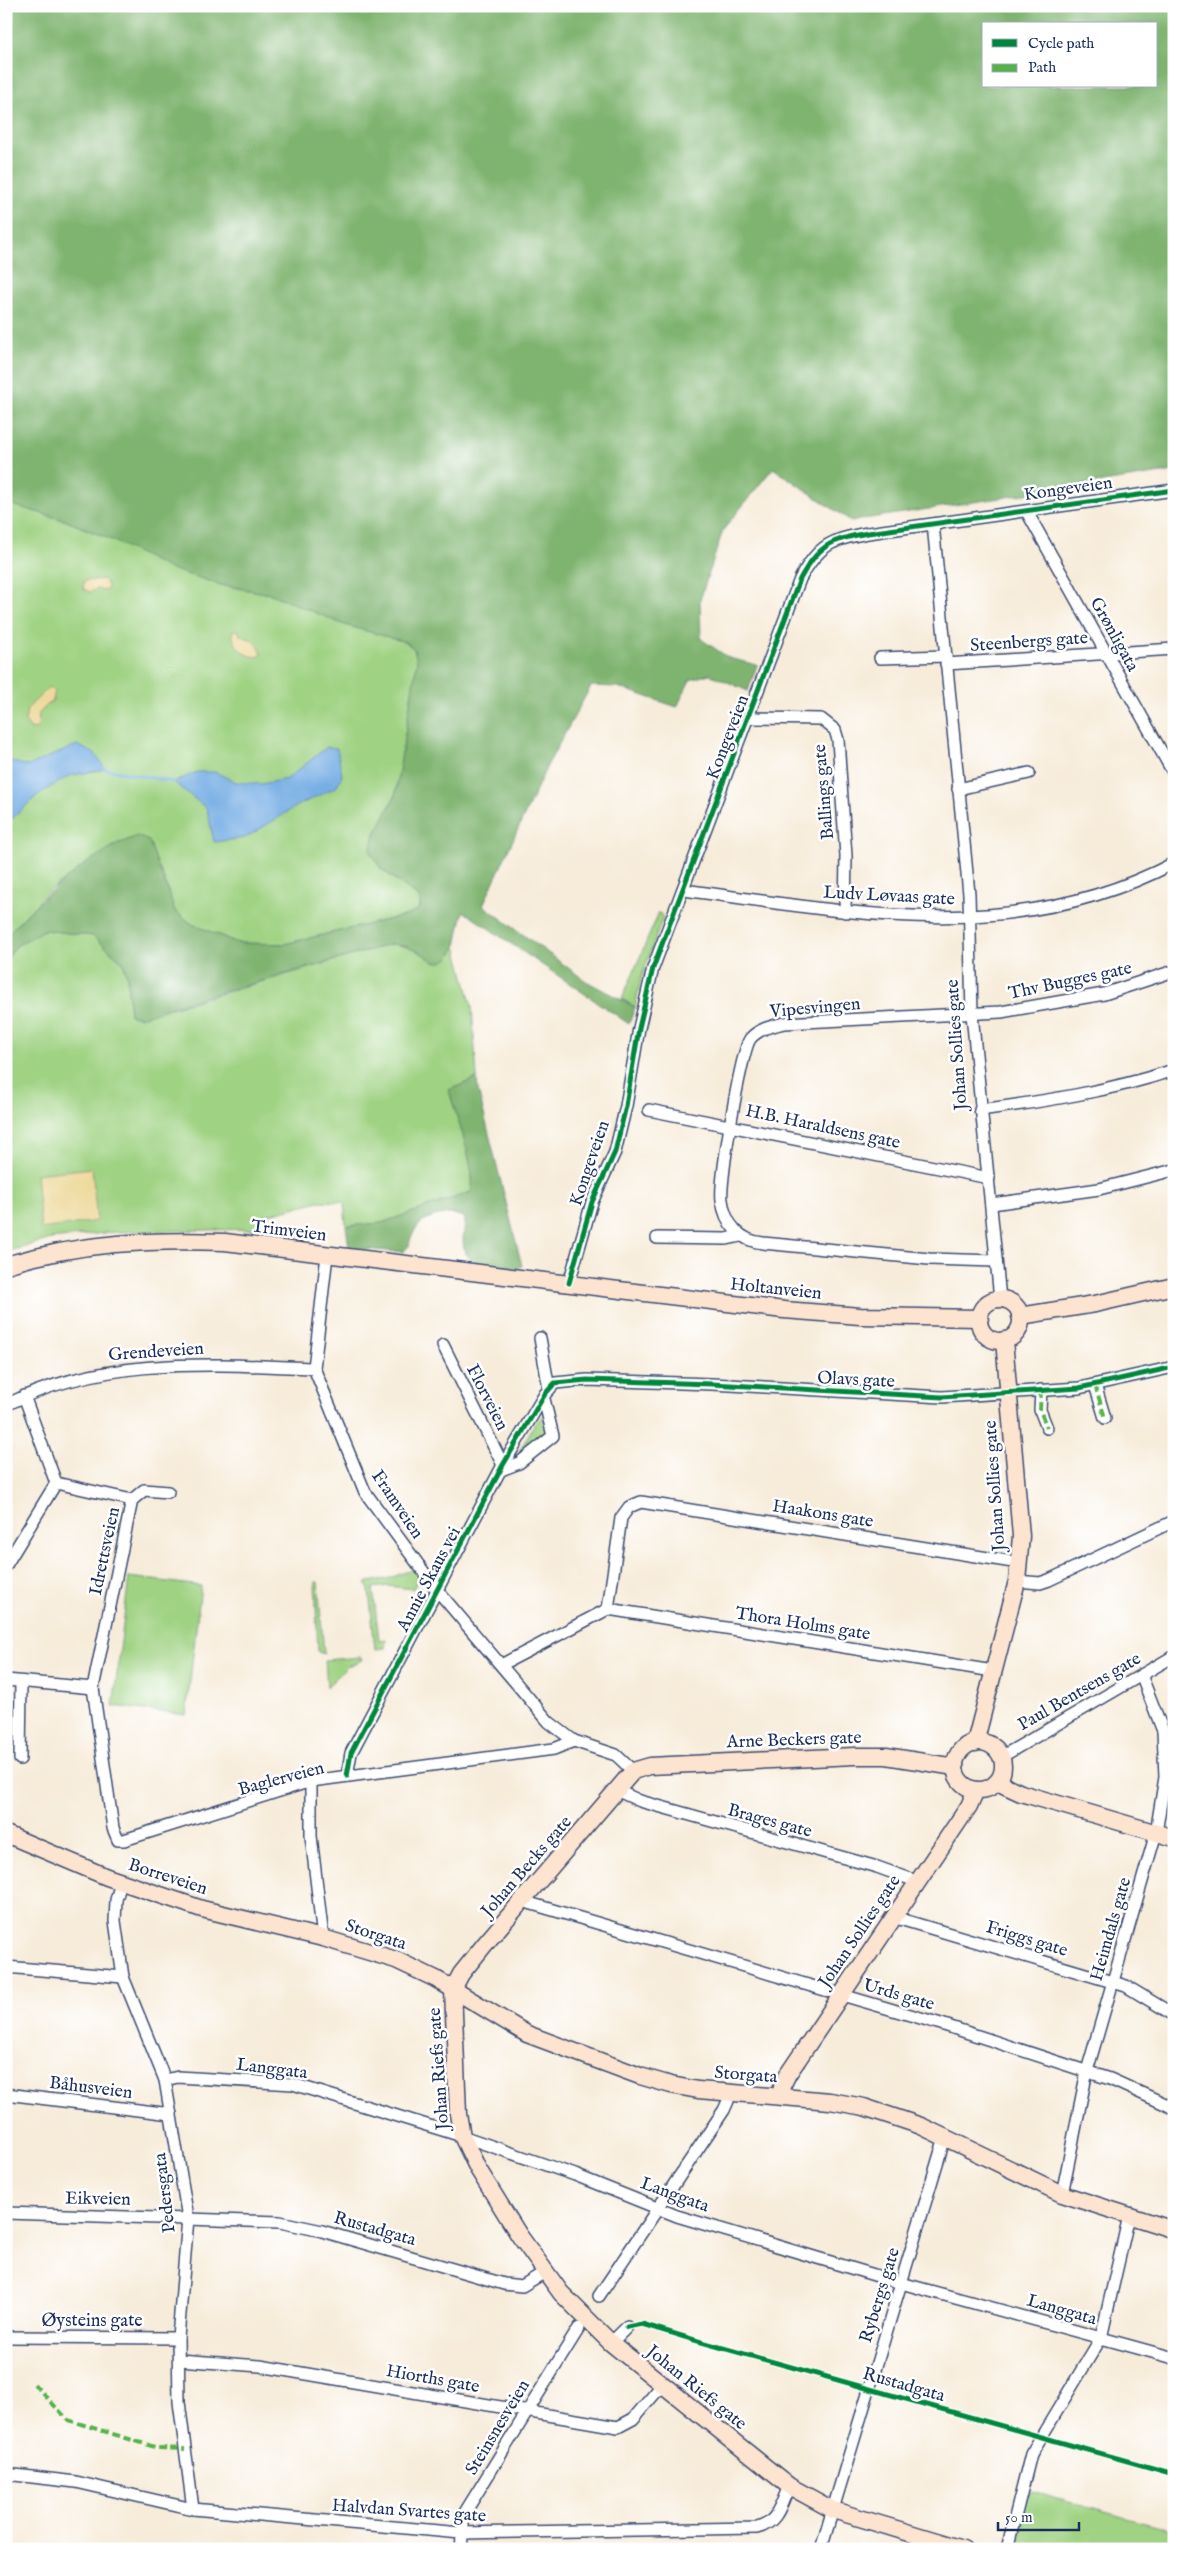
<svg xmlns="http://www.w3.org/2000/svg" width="1180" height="2555" font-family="'IM FELL English',serif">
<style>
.green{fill:#9fd282;stroke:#5d8070}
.forest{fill:#7fb470;stroke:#4d7267;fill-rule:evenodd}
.sand{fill:#eeda9e;stroke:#84847e}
.water{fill:#76ade4;stroke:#486ea1}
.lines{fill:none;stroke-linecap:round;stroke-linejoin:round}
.stream{stroke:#76ade4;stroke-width:3}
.minor-casing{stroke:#3c4b71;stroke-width:14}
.secondary-casing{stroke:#3c4b71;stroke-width:19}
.minor{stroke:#fff;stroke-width:11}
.secondary{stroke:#fde4d0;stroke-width:16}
.quiet{stroke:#55b248;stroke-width:4;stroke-dasharray:8 4;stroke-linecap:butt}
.cycleway-casing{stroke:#fff;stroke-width:8}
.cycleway{stroke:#00873e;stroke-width:5}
.labels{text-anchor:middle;stroke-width:5;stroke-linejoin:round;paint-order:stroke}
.street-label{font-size:18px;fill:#1b2f5e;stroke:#fff}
</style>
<rect width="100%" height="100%" fill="#fff"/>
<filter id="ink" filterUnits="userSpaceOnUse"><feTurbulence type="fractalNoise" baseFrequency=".02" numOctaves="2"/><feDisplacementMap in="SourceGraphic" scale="10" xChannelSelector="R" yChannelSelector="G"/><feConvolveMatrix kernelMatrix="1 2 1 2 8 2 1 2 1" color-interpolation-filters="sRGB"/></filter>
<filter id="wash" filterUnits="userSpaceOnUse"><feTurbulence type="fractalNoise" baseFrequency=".0096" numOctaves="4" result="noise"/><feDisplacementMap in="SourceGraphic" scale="20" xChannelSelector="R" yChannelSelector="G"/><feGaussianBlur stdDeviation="1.12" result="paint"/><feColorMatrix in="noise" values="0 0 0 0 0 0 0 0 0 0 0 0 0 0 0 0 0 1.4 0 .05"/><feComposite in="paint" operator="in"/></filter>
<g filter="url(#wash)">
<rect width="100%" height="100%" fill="#f7ecda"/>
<g class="green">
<polygon points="6,503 64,520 220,585 271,594 345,625 406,642 414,649 417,661 395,796 375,834 381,869 420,898 420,908 408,915 284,944 238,943 192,924 175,911 162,873 119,842 50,890 6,936"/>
<polygon points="659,912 663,917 641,979 635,1007 622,999"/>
<path d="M44 930 93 936 123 962 127 976 130 1015 171 1008 392 944C409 946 421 952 434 962L449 958 456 946 472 1007 477 1078 449 1090C455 1114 478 1172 471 1192L381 1223 346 1226 344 1202 319 1201 259 1217 257 1229 114 1232 51 1239 6 1252V960L16 946Z"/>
<path d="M542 1416 546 1421C547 1441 534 1449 519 1460L516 1457 535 1423Z"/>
<polygon points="411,1570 415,1570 419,1577 413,1589 388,1586 373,1588 379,1640 386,1639 385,1648 375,1649 369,1590 366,1584 368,1582 387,1579"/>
<polygon points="129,1577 201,1586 186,1715 113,1706"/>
<polygon points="315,1582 318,1582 324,1654 318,1652"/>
<polygon points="361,1657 362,1660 348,1666 327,1687 325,1660"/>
<polygon points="1029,2491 1174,2531 1174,2549 1013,2549 1022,2504"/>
</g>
<g class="forest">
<path d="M6 6H1174V471L851 521 773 468 723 530 700 600 701 639 729 658 757 665 748 691 709 674 690 680 677 707 618 687 591 686 547 766 483 905 586 981 635 1007 629 1024 463 911 456 946 449 958 442 962H434L422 953 405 946 392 944 204 997 141 1017 130 1015 127 976 123 962 93 936 44 930 16 946 6 960V936C42 898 87 854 137 836L149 841 175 911 192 924 238 943 284 944 408 915 420 908V898L381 869 370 852 375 834 395 796 417 661 414 649 406 642 345 625 271 594 222 585 170 569 108 538 64 520 6 503ZM984 24H1156V86H984Z"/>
<path d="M477 1078 478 1090 522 1266 517 1269C496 1267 463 1270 463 1240 463 1231 467 1226 464 1217 440 1208 412 1220 409 1246L403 1252 349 1248 346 1226 381 1223 471 1192C478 1172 455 1113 449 1090Z"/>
</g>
<g class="sand">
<polygon points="103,579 109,587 104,591 97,589 90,592 83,589 84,581"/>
<path d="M233 630H238L240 635C252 641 258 640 262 655 249 662 229 644 233 630Z"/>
<polygon points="49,687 55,691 53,700 39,713 38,728 30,729 25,721 27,709"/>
<polygon points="92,1168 97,1221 41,1229 36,1174"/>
</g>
<g class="water">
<polygon points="77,745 95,754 105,769 69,776 39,794 6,824 6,795 10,792 10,780 6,778 6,760 28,766"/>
<polygon points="327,747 337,748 342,776 336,787 299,805 245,838 214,842 207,809 174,782 197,772 215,772 236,782 261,784 287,779"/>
</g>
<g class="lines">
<polyline class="stream" points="105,769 174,782"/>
</g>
</g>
<g filter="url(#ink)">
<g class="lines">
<defs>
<g id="minor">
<polyline points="1027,512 1174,774"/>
<polyline points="933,524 969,894 972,1014 1000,1299"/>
<polyline points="880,658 946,656"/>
<polyline points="946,664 1174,649"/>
<polyline points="749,718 821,719 835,730 838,740 846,856 845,912"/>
<polyline points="958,789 1029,773"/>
<path d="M684 890C853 913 1014 947 1174 863"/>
<polyline points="649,1110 989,1178"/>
<path d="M980 1110C1047 1101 1110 1091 1174 1070"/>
<polyline points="992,1204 1099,1189 1174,1170"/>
<polyline points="657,1238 726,1239 740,1236"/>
<polyline points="327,1255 314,1368 365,1492 437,1590 549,1722 574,1741 616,1755 633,1771"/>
<path d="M996 1261 929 1259 763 1243C740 1241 725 1224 722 1200 719 1182 741 1052 750 1039 758 1029 772 1026 784 1023L1001 1012 1104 994 1174 971"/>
<path d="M569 1283 592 1202 615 1152 626 1106 639 1028 653 968 800 579C818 545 832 539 868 533L1174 490"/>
<polyline points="540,1338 549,1389"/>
<polyline points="443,1345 503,1465"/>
<polyline points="1095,1385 1105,1418"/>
<polyline points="1041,1390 1040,1410 1047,1428"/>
<polyline points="24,1396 56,1483"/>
<path d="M6 1405C102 1356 210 1364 314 1368"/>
<polyline points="501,1470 519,1463 553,1436 544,1399"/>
<polyline points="56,1483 132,1500"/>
<polyline points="132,1500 93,1688 113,1828 118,1840 124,1840 311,1781 554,1749 574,1741"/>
<polyline points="132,1500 144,1490 168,1492"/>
<polyline points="6,1565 56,1483"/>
<polyline points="1017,1581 1040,1583 1049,1580 1174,1521"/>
<polyline points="608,1609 993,1671"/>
<polyline points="501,1665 608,1609 621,1518 629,1507 641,1502 1019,1563"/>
<polyline points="6,1680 93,1688"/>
<polyline points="1001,1757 1174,1656"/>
<polyline points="20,1759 21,1682"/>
<polyline points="347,1776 351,1753 503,1465 545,1394 555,1383 587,1380 712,1384 942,1397 1079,1388 1174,1367"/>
<polyline points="311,1781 311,1836 323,1938"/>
<polyline points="616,1790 640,1801 877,1867 916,1881"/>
<polyline points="121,1882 116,1900 115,1921 123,1977 165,2080 188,2218 178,2338 179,2402 193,2509"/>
<polyline points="522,1901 941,2024 1110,2079 1174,2108"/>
<polyline points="893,1917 1126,1986 1174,2015"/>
<polyline points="6,1967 123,1977"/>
<polyline points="165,2080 178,2077 293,2084 462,2136 575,2175 677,2216 901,2283 1174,2358"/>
<polyline points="6,2094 171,2114"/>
<polyline points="1062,2194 1087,2071 1156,1833 1165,1777 1163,1731 1141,1675"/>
<polyline points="6,2213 280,2222 322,2231 504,2284 522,2286 545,2272"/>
<polyline points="599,2296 724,2110 728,2101 728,2093"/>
<polyline points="6,2337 178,2338"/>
<polyline points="611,2343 627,2327"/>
<polyline points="179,2360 260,2366 618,2427 633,2419 663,2384"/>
<path d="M6 2474 76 2482 193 2509 461 2533 757 2528C778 2523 781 2504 789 2486"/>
<polyline points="461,2549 464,2514 579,2328"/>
<polyline points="821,2549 945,2137"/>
<polyline points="1007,2549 1031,2454 1101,2338 1129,2216"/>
</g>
<g id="secondary">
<path d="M6 1265C78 1243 150 1239 225 1242L784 1310 860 1316 980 1318"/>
<circle cx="1000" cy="1320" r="21"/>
<polyline points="1020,1316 1095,1304 1174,1286"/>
<circle cx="979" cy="1766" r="24"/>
<polyline points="975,1743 1017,1581 1021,1536 1004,1340"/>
<polyline points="955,1767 886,1756 854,1756 650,1766 633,1771 485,1944 461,1974 453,1989 458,2114 462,2136 478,2169 519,2235 561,2293 611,2343 789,2486 833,2510 963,2549"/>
<polyline points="997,1782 1021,1793 1174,1838"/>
<polyline points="6,1834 107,1877 202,1909 323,1938 396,1960 436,1979 527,2034 640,2076 671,2085 698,2090 830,2101 864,2107 921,2126 1062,2194 1174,2230"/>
<polyline points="781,2096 782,2086 788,2074 969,1806 976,1790"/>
</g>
</defs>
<use href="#minor" class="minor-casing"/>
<use href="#secondary" class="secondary-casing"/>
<use href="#minor" class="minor"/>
<use href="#secondary" class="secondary"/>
<g class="quiet">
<polyline points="1095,1385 1105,1418"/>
<polyline points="1041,1390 1040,1410 1047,1428"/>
<polyline points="34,2384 68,2420 158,2448 185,2449"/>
</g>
<defs>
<g id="cycleway">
<path d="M569 1283 592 1202 615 1152 626 1106 639 1028 653 968 800 579C818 545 832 539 868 533L1174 490"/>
<polyline points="347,1776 351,1753 503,1465 545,1394 555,1383 587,1380 712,1384 942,1397 1079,1388 1174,1367"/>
<polyline points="627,2327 642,2324 698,2341 1174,2474"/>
</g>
</defs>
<use href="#cycleway" class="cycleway-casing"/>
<use href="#cycleway" class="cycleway"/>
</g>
</g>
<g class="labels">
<g class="street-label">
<text transform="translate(1068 488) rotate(-8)" y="6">Kongeveien</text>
<text transform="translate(1115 634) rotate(61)" y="6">Grønligata</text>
<text transform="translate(1029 641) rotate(-4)" y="6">Steenbergs gate</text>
<text transform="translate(727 737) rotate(-69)" y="6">Kongeveien</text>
<text transform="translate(823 792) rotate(-95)" y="6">Ballings gate</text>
<text transform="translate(889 895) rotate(3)" y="6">Ludv Løvaas gate</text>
<text transform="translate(1070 980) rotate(-12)" y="6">Thv Bugges gate</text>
<text transform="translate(815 1007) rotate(-5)" y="6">Vipesvingen</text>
<text transform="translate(956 1045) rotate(-94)" y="6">Johan Sollies gate</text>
<text transform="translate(823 1126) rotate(12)" y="6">H.B. Haraldsens gate</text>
<text transform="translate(589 1163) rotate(-71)" y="6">Kongeveien</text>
<text transform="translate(289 1230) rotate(7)" y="6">Trimveien</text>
<text transform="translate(776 1288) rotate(6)" y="6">Holtanveien</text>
<text transform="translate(156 1351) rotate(-4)" y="6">Grendeveien</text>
<text transform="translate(856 1379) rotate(3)" y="6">Olavs gate</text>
<text transform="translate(488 1397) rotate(63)" y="6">Florveien</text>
<text transform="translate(994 1486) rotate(-94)" y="6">Johan Sollies gate</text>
<text transform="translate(398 1504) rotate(56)" y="6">Framveien</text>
<text transform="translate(823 1513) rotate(9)" y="6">Haakons gate</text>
<text transform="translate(104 1551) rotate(-78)" y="6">Idrettsveien</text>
<text transform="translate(428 1579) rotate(-62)" y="6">Annie Skaus vei</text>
<text transform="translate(803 1623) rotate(9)" y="6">Thora Holms gate</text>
<text transform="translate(1079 1691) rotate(-30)" y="6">Paul Bentsens gate</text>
<text transform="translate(794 1739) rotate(-2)" y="6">Arne Beckers gate</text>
<text transform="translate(281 1778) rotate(-15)" y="6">Baglerveien</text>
<text transform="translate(770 1820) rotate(15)" y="6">Brages gate</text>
<text transform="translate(526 1866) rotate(-49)" y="6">Johan Becks gate</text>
<text transform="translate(168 1876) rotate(18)" y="6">Borreveien</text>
<text transform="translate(1110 1929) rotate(-74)" y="6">Heimdals gate</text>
<text transform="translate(859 1931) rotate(-56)" y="6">Johan Sollies gate</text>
<text transform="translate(376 1934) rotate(18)" y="6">Storgata</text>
<text transform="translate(1027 1938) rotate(17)" y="6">Friggs gate</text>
<text transform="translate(899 1994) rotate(16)" y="6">Urds gate</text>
<text transform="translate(272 2068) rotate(7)" y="6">Langgata</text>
<text transform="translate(438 2069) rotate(-94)" y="6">Johan Riefs gate</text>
<text transform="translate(746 2074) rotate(4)" y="6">Storgata</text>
<text transform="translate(91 2087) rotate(7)" y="6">Båhusveien</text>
<text transform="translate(164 2193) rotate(-97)" y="6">Pedersgata</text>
<text transform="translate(675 2194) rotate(20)" y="6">Langgata</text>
<text transform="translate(98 2198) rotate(1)" y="6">Eikveien</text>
<text transform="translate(375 2228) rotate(16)" y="6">Rustadgata</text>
<text transform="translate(879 2295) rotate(-73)" y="6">Rybergs gate</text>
<text transform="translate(1062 2309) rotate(16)" y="6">Langgata</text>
<text x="92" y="2326">Øysteins gate</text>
<text transform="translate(433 2378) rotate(10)" y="6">Hiorths gate</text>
<text transform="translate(904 2384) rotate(16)" y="6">Rustadgata</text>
<text transform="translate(697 2387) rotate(39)" y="6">Johan Riefs gate</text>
<text transform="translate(497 2427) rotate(-59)" y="6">Steinsnesveien</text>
<text transform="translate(409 2510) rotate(4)" y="6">Halvdan Svartes gate</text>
</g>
</g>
<rect width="1180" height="2555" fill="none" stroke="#fff" stroke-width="25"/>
<rect x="982" y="22" width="175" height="65" fill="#ffffff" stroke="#a4acbf"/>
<rect x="992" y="39" width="25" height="8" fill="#00873e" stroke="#a4acbf"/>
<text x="1028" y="48" font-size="15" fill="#1b2f5e">Cycle path</text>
<rect x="992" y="64" width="25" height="8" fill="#55b248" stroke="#a4acbf"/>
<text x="1028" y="72" font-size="15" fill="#1b2f5e">Path</text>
<path d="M998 2522v8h81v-8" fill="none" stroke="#1b2f5e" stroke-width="2.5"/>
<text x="1005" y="2522" font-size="15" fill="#1b2f5e" stroke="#ffffff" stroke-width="4" paint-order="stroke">50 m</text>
</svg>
